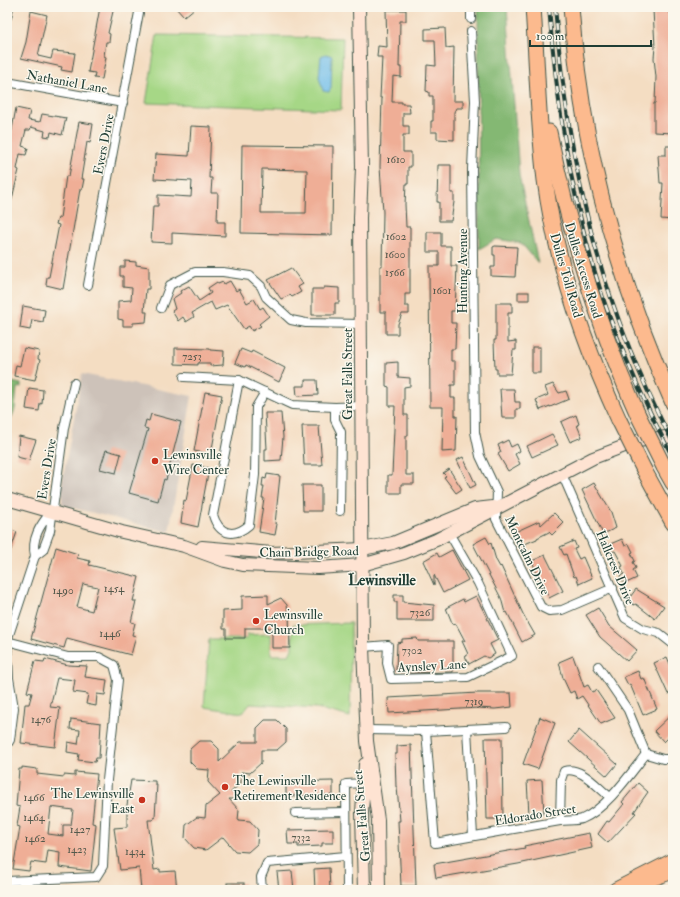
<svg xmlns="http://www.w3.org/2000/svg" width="680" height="897" font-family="'IM FELL Double Pica',serif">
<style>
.industrial{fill:#cdc2b9}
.green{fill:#a6d786;stroke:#628a5d}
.forest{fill:#84b873;stroke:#527a54}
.water{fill:#6fbeea;stroke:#477e8f}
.building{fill:#efae96;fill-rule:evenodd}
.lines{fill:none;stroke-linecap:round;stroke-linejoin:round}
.street-casing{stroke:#3f5549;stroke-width:10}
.secondary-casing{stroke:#3f5549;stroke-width:14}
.primary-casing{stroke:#3f5549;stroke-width:15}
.highway-casing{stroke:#3f5549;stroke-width:17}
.street{stroke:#fff;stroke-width:8}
.secondary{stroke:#fee3d2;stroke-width:12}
.primary{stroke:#fcba8e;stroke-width:13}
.highway{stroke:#fcba8e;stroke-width:15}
.rail-casing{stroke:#1f3d34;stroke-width:4}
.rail{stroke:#fbf7ec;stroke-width:2.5;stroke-dasharray:8;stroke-linecap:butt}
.highway-bridge-casing{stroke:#3f5549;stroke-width:17;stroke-linecap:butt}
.highway-bridge{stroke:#fcba8e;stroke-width:15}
.poi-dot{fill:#c8321e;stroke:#fbf7ec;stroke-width:1.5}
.labels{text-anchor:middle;stroke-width:3;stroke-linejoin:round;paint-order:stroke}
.number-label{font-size:11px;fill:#53594c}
.street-label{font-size:13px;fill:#1f3d34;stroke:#fbf7ec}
.poi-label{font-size:13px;fill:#1f3d34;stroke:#fbf7ec;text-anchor:start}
.quarter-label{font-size:15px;font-weight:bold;fill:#1f3d34;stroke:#fbf7ec}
</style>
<rect width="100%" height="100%" fill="#fbf7ec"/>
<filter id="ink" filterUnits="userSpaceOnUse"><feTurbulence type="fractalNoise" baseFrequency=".025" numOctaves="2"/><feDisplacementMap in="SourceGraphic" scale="8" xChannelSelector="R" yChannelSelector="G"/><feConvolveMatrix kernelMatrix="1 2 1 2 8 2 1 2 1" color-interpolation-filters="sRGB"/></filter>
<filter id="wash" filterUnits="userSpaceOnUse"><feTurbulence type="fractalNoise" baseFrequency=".012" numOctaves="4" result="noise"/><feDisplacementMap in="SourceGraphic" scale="16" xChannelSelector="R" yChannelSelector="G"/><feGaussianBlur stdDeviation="0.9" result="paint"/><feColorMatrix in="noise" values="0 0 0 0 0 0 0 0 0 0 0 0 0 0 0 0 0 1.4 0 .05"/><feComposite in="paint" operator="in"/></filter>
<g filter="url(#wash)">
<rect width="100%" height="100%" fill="#f4ddc2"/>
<polygon class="industrial" points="82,374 192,396 169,532 62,505 62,484"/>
<g class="green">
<polygon points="157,35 343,38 341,110 146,103"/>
<polygon points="351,623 350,717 317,708 250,704 243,713 204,707 209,639 247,639 247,635 271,634 271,655 289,655 292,649 293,625"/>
</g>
<g class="forest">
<polygon points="478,7 507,7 519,175 538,263 521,243 496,239 479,249"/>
<polygon points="7,381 21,384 21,387 17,388 15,409 10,422 7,423"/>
</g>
<polygon class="water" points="326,54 332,56 331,88 329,92 323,91 319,77 321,56"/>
<g id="blocks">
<g class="building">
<polygon points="100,7 114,7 108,33 110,34 109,42 106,42 104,56 106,57 102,79 94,78 95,73 88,72"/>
<polygon points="175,7 196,7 184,17"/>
<polygon points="386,10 406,10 406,21 400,21 399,67 401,67 401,77 393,76 392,102 402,102 402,104 409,104 410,113 403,113 403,126 409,126 409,135 403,135 403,152 411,152 411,167 408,167 408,184 406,184 405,204 406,227 410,227 410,294 405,294 405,306 409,306 409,314 402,314 398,324 398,334 386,334 386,312 380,312 380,266 382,266 383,212 380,167 382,98 380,98 382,57 377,57 378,46 387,47"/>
<polygon points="653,10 669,10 669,13 673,13 673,133 654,132 654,103 655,103 656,77 654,58 655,47"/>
<polygon points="31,11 47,15 38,56 51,59 53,51 75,53 72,72 61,70 62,67 21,58 26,42"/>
<polygon points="445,28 446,48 454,47 453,101 463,101 463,108 456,108 454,112 454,140 437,139 437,132 431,132 431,121 433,121 433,96 429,96 429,92 426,91 427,65 436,66 435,40 425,40 425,29"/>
<polygon points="16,108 30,111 28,120 40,122 42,114 66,118 62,135 51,132 50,137 44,136 45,131 31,127 30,130 26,130 22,146 28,148 26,155 20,154 17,169 19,170 10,207 7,207 7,170 11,152 8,151"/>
<polygon points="79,122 93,124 90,143 87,142 81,179 84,179 82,189 80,189 63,289 46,285 47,277 49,277 59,225 56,224 58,218 60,218 66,176 69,176"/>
<polygon points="191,126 211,127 209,178 212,178 211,193 218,193 217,222 225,222 225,236 172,233 172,243 151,242 153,206 158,206 158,195 191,197 192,181 154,179 156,154 189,156"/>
<path d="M242 145 333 146 332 235 241 233ZM262 169 307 170 306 213H261Z"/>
<polygon points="666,146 673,146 673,220 661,219 663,183 660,183 658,155 666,155"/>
<polygon points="438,165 451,165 451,193 454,193 454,202 451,221 439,221 439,202 437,202"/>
<polygon points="427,232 441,232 441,246 451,246 451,266 457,266 455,311 451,311 451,323 456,323 455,349 451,349 451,361 455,361 455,385 451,385 451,398 455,398 455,416 457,416 456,451 442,452 443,407 430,407 429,266 439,266 439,252 427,252"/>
<polygon points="495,246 517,247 515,277 491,276 491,267 495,267 495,255 493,255 493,247"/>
<polygon points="125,261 136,262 136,265 149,267 149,289 146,289 144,312 147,312 146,322 133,323 133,326 123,326 123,320 118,319 118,301 131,300 132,288 123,287 123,276 120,276 120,267 125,267"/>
<polygon points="291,268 303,284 298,287 301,292 292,297 290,295 281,299 268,280"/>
<polygon points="230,281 236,291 239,289 247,303 254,299 260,309 263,307 269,316 259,324 261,326 252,331 249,326 244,329 227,305 215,310 211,302 192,313 194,317 186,322 183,317 178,321 172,311 175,309 172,299 181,293 180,291 189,286 199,301 211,293 208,288 217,282 218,284 223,282 224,284"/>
<polygon points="324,287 339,288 339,303 335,303 335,315 312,315 312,289 324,289"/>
<rect x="518" y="292" width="11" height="8"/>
<polygon points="496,303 512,303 512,313 508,313 508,342 516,341 516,350 513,350 511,374 497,374 497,369 495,369 494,340 496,340"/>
<polygon points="23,306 45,310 43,322 32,320 30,330 20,328"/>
<rect x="532" y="347" width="8" height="26"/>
<polygon points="24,348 39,351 38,359 40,360 35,380 14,376 16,365 20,366"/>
<polygon points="175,348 210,349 210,350 224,351 223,365 210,366 210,363 198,363 198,365 175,364"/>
<polygon points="241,349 251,353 252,351 285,368 279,382 246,365 245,367 235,363"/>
<polygon points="398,362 398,377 410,378 410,386 404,387 404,415 408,415 408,436 406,436 406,475 414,475 414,484 401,484 401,493 388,493 388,475 392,475 395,406 389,406 389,387 386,386 386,363"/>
<polygon points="305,380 317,380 318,395 297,396 296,386 305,386"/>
<polygon points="553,384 559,393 566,391 569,399 550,407 550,406 540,410 536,400 548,395 545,387"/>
<polygon points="29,388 43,390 42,404 40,403 39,411 26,409"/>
<polygon points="500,389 514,389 515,402 520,402 520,409 516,409 516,418 502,418"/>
<polygon points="205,392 222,395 211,454 194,451"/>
<polygon points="265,413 281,413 283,437 281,460 265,461 265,449 267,449"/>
<polygon points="151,414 181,422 166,480 164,479 158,501 129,493 148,429 144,428 146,420 149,421"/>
<polygon points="576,415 579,424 577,425 582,437 570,442 561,422"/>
<polygon points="302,426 319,426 322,465 304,465"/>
<polygon points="552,434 558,445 532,457 527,446"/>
<polygon points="19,436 36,440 29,460 17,457"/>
<polygon points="508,440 511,447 517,444 520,451 515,454 520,464 508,471 498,454 501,452 498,445"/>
<polygon points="106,450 121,454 116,473 100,469"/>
<polygon points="463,457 476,485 470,488 457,460"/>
<polygon points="193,465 209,468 198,527 181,523 184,500 186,501"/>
<polygon points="449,469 462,489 456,493 444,477 446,476 443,473"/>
<polygon points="267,474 280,476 275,524 277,524 275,535 259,532 264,498 262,498 264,486 262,486 263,478 266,479"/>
<polygon points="594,483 611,512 616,528 603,534 582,490"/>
<polygon points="302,485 321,485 321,511 303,511"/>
<polygon points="554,513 564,523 552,535 549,532 537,538 537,539 522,545 515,532 539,521 541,525"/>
<polygon points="7,528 17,532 8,558 7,558"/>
<polygon points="486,537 490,544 491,543 496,560 500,567 501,566 523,614 535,635 522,642 507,612 505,613 501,598 473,544"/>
<polygon points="622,539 625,546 629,544 633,552 631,553 635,561 633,562 636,568 633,570 637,578 624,584 620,576 624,574 621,567 623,566 615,551 611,552 608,545"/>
<polygon points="574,541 577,548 574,549 579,559 583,557 592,578 579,584 576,576 574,577 566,554 564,555 560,547"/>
<path d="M56 547 78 554 77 558 90 561 89 565 139 577 133 601H136L131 622 135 623 132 635 136 636 131 655 67 638 64 648 31 639ZM83 584 98 587 92 611 77 607Z"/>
<polygon points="452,550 468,580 443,593 434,575 434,585 423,561 437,553 439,557"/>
<polygon points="545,555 563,591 549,598 546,590 544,591 532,561"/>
<polygon points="636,589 664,606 655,619 636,604 634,605 628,600"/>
<polygon points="268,595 268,604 281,598 287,605 288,613 289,613 290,648 272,648 272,628 245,628 245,638 226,638 226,629 223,629 223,611 242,610 242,596"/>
<polygon points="394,595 403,595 403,602 434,605 434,621 397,621 397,602 394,602"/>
<polygon points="476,596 498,640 490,644 495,654 488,658 484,656 469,664 465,656 468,654 462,641 465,641 456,624 453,625 446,608 463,599 464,602"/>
<polygon points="598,608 609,626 637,650 627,661 600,637 586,615"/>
<polygon points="417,638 418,641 453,641 453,672 410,673 410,670 396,671 397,643 402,642 402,639"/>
<polygon points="573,656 584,687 588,685 592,692 596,690 615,718 601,724 582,696 577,699 574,691 570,693 563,678 559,662"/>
<polygon points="667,657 673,671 673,691 668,694 654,663"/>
<polygon points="45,659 68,665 87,666 85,677 107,680 105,695 97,694 96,706 86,704 88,694 73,692 75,680 57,678 50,707 60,708 55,747 21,743 25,704 29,704 32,693 27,692 35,661 44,662"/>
<polygon points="638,671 641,679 644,678 657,709 643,715 630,684 628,685 624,677"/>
<polygon points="478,693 511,693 512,707 495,709 478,708 389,713 388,698"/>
<polygon points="673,713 673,733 664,742 654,731"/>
<polygon points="540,717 555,723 538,769 523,764"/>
<polygon points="71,719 101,723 99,758 96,758 95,762 78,760 79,754 67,752 68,742 78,744 80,730 70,729"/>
<polygon points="265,720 277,720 286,729 286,742 277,750 261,750 261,763 250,773 241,772 241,783 231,792 238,792 238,799 229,799 239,810 238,820 250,821 258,830 257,844 248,852 235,851 223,837 206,850 194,848 185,838 186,825 197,817 205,818 206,806 220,795 208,782 209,770 197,769 190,762 190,749 199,741 211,741 219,749 219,762 240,742 257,742 257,728"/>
<polygon points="579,730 617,764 607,776 569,742"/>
<polygon points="485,738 502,738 503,819 487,819"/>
<polygon points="411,745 416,886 401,886 398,821 400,821 397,787 396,787 395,754 397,754 397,746"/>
<path d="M22 767 37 769V774L64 777V775L75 776V772L97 774 92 823 96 824 91 871 59 867 60 852 48 850 46 864 31 862 29 871 13 869 20 827 17 826 20 807 16 806 19 769H22ZM51 807 73 810 71 825H63V836L48 834Z"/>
<polygon points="131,780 155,781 155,784 157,784 155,817 153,820 148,820 154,870 160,869 160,872 175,871 177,890 141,890 139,868 120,870 114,828 127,827 127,805"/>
<polygon points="542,780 544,813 529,814 527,781"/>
<polygon points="333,781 333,795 286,796 286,782"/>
<polygon points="638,783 648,792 634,812 636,813 608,843 598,834 607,821 609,822 624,804 622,802"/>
<polygon points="333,829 333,843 322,843 322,846 298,847 298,844 288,844 287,830"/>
<polygon points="589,833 592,848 518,864 436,878 434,864 525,848 524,846"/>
<polygon points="329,868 330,890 315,890 314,869"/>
<polygon points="292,871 294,890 279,890 277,872"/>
<rect x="227" y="883" width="17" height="7"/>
</g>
</g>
</g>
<g filter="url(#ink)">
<use href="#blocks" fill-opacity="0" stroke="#3f5549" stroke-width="1"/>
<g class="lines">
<defs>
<g id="street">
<polyline points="7,17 9,7"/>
<polyline points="471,19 471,7"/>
<polyline points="471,31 475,101 472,169 475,432 480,456 497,492 496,519 541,607 549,611 562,610 613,588"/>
<polyline points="7,82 123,103"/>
<polyline points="88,285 140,7"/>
<polyline points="161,308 170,285 195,272 223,272 250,276 261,286 266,297 291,320 306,323 361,324"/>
<polyline points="184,377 239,380 292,405 335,407 362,406"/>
<path d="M239 380 213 515C219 535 234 538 249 525L255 475 256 407 265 392"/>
<polyline points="335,407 335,420 341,432 340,511"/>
<polyline points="562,474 625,618 643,629 659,633 673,644"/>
<polyline points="35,556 43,550 50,531 64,428 74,383"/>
<polyline points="363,647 388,645 387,663 391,679 468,677 512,656 478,583 449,533"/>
<polyline points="598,666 628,710 646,754"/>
<polyline points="467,729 473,836"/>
<polyline points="367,730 426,731 506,727"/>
<path d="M426 731 435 843 560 821C567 820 576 821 582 819 606 809 630 774 646 754"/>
<path d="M7 745 10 740 14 708 9 678 7 641 35 556C31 539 40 525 51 512"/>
<polyline points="646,754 663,759 673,759"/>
<polyline points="295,813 346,812"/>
<path d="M560 821 561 780 564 771C581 766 597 787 610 797"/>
<polyline points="7,881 96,877 103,866 107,780 118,680 114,665 99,657 68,657 7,641"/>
<polyline points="262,890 261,877 267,863 346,856"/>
<polyline points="347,890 346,784 364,783"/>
</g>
<g id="secondary">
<polyline points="359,7 362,167 360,218 363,647 367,741 378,820 379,890"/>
<polyline points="7,499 122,532 184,546 225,561 243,565 318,568 362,565 404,553 436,540 593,458 638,441 673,436"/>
<polyline points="202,547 272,553 362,549 393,543 475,509 493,507"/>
<polyline points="364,890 362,813 365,764"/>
</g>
<polyline id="primary" points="641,883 673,872"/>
<g id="highway">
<path d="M533 7C537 64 538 123 545 180 556 263 584 344 619 420"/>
<path d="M571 7C581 144 617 278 673 403"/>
<path d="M549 132C569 230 597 324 638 415"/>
<polyline points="664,467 673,483"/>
<polyline points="644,470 673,523"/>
<polyline points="616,890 673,861"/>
</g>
</defs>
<use href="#street" class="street-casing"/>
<use href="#secondary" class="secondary-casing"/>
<use href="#primary" class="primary-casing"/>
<use href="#highway" class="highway-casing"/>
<use href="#street" class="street"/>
<use href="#secondary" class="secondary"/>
<use href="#primary" class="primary"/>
<use href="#highway" class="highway"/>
<defs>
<g id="rail">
<path d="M549 7C557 112 574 218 610 318 628 366 649 412 673 458"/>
<path d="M555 7C568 166 599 301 673 443"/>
</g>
</defs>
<use href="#rail" class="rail-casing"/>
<use href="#rail" class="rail"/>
<defs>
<g id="highway-bridge">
<polyline points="638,415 664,467"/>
<polyline points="619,420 644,470"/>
</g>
</defs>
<use href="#highway-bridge" class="highway-bridge-casing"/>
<use href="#highway-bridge" class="highway-bridge"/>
</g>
</g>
<g class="poi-dot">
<circle cx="155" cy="461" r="4"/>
<circle cx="256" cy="621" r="4"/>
<circle cx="225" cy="787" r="4"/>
<circle cx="142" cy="800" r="4"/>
</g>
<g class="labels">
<g class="number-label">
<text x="396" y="163">1610</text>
<text x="396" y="240">1602</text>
<text x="395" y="258">1600</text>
<text x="395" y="276">1566</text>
<text x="442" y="294">1601</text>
<text x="192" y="360">7253</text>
<text x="114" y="592">1454</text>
<text x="63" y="594">1490</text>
<text x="420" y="616">7326</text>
<text x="110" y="637">1446</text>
<text x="412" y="654">7302</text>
<text x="474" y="705">7319</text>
<text x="41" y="723">1476</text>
<text x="34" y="801">1466</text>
<text x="34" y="821">1464</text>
<text x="80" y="833">1427</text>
<text x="301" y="841">7332</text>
<text x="35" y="842">1462</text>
<text x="77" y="853">1423</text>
<text x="135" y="855">1434</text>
</g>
<g class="street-label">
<text transform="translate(67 81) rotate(10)" y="5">Nathaniel Lane</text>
<text transform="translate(103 144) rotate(-79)" y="5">Evers Drive</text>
<text transform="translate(584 270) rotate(73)" y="5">Dulles Access Road</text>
<text transform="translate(462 271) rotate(-90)" y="5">Hunting Avenue</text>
<text transform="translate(567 275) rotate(74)" y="5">Dulles Toll Road</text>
<text transform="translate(347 374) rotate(-90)" y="5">Great Falls Street</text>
<text transform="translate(46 469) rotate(-81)" y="5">Evers Drive</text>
<text transform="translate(309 551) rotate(-1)" y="5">Chain Bridge Road</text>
<text transform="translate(528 555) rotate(64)" y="5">Montcalm Drive</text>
<text transform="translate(616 567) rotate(67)" y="5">Hallcrest Drive</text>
<text transform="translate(432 665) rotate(-3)" y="5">Aynsley Lane</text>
<text transform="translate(535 814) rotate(-9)" y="5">Eldorado Street</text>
<text transform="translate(361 816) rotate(-95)" y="5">Great Falls Street</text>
</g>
<g class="poi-label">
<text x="163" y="459">Lewinsville<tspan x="163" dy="15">Wire Center</tspan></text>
<text x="264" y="619">Lewinsville<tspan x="264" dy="15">Church</tspan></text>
<text x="233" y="785">The Lewinsville<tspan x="233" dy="15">Retirement Residence</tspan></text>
<text x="134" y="798" text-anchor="end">The Lewinsville<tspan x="134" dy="15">East</tspan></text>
</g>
<g class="quarter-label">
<text x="382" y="585">Lewinsville</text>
</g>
</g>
<rect width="680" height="897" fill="none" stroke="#fbf7ec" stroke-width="24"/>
<path d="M530 40v6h121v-6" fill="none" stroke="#1f3d34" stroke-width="2"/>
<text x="536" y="40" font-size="12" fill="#1f3d34" stroke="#fbf7ec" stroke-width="3" paint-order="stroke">100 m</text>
</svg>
